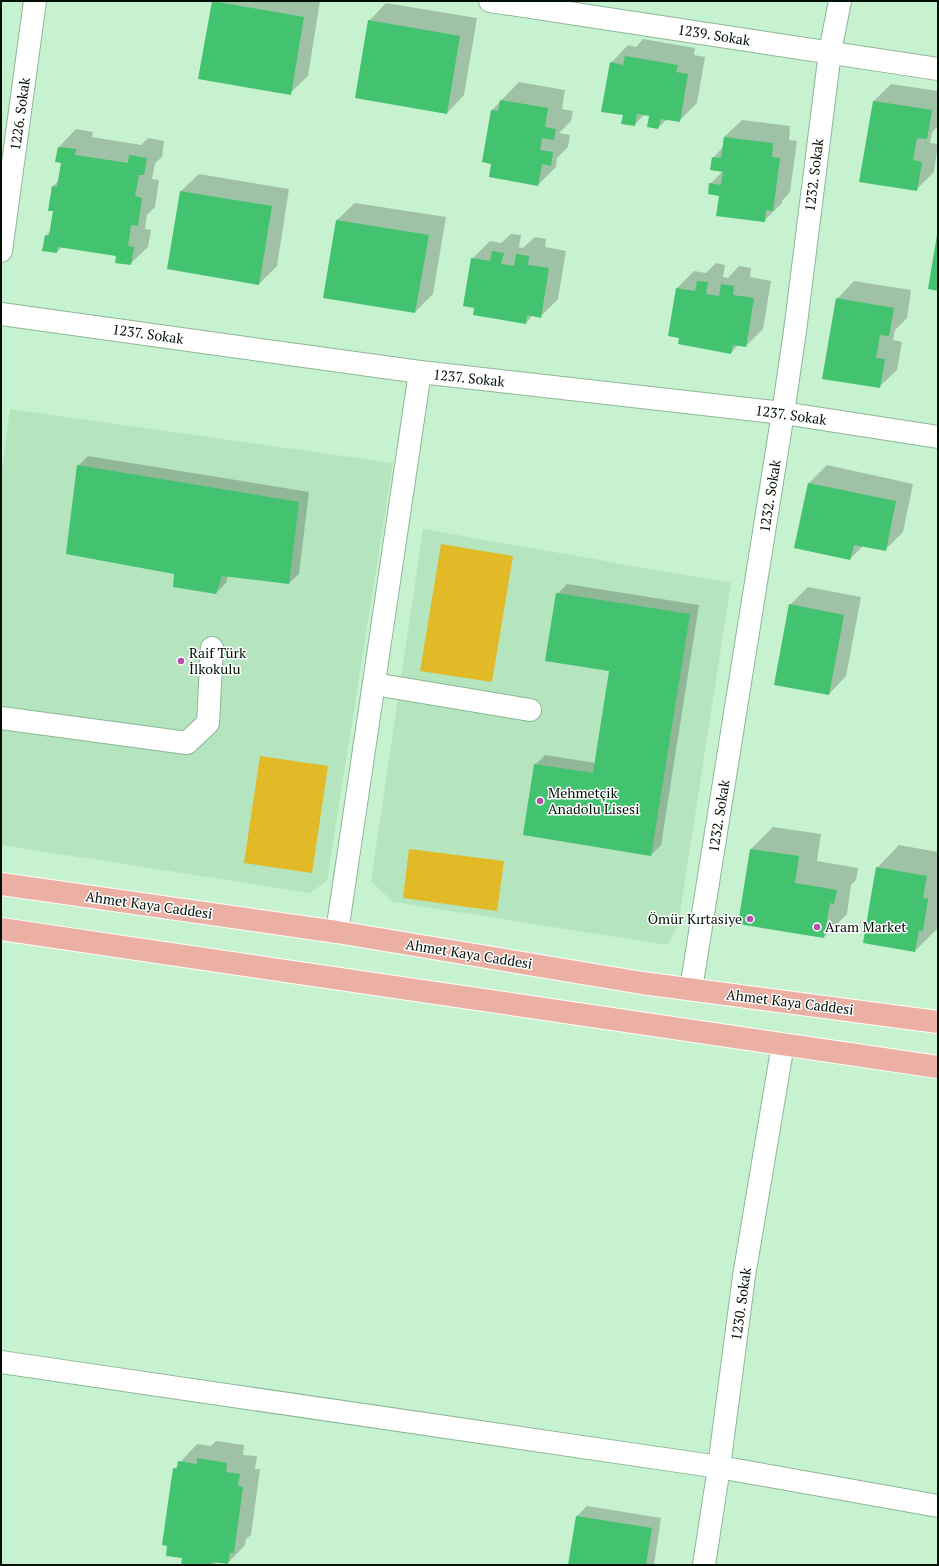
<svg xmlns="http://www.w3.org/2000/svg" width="939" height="1566" font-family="'PT Serif',serif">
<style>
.built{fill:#b4e5bf}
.grass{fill:#e2b927}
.shadow{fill:#0003}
.building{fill:#43c270}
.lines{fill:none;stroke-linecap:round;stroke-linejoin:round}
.minor-casing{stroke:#8db696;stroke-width:24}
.major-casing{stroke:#fff;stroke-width:24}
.minor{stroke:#fff;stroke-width:22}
.major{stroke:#ecafa3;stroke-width:22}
.poi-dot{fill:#b84dae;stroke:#fff;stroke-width:1.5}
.labels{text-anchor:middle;stroke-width:3;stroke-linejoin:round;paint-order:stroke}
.street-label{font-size:14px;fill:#031006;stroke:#fff}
.poi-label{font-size:14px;fill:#031006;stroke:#fff;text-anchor:start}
</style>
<rect width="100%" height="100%" fill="#c7f2d0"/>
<g class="built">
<polygon points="10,409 393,463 327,881 310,893 1,845 1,477"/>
<polygon points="423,529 731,583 678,926 667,945 393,902 371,881"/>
</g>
<g class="grass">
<polygon points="441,544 513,556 492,682 420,671"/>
<polygon points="260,756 328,766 312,873 244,863"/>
<polygon points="409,849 504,861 497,911 403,898"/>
</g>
<g class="shadow">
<polygon points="213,1 320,1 308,76 290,93"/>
<polygon points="386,3 477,18 464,95 447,113 369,21"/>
<polygon points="643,39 695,48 694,55 705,57 697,103 679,121 667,119 658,128 650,115 645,114 634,125 624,114 611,63 628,45 636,47"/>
<polygon points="519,82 565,90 562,109 573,111 571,121 559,133 570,135 568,147 557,158 556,167 538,185 492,163 492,110"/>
<polygon points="891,84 938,91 938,126 932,132 930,143 938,144 934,172 916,190 874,101"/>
<polygon points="742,120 790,126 789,140 797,141 790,192 782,201 782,203 764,221 720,195 710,184 723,171 713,158 723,147 724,137"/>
<polygon points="76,129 93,132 92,137 141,145 148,138 164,141 162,157 155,163 152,179 159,180 155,207 147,215 145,229 151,230 148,247 130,264 117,255 62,247 57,252 46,236 50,231 54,211 53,186 59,180 62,162 59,147"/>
<polygon points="199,174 289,189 277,266 259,284 168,268 181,191"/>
<polygon points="355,203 446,217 433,294 415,312 324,297 337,220"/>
<polygon points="511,234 521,235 519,247 523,248 535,237 546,239 545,247 566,251 558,299 540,317 533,315 526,323 472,259 490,241 501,243"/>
<polygon points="716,263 725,265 723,277 728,278 739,266 751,268 750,277 771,281 763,329 746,346 738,345 731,353 680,337 677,288 694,271 706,273"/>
<polygon points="854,281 911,290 907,318 895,330 893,340 902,342 897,370 879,387 837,299"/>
<polygon points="88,456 309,492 299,574 289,583 228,576 226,583 216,593 175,574 78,466"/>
<polygon points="827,465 913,484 903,532 885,550 863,546 850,559 796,548 809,483"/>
<polygon points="567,584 699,605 661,845 651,855 535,765 545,755 596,763 610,671 557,594"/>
<polygon points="808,587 861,597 846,676 829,694 790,605"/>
<polygon points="773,827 821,834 817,861 858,868 856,880 851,885 847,914 824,937 751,849"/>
<polygon points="899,845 938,852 937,929 915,951 877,868"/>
<polygon points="216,1441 244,1445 243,1455 257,1456 255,1469 260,1469 251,1535 246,1539 245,1545 228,1563 218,1561 214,1565 186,1565 183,1557 174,1469 197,1444 211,1446"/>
<polygon points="587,1506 661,1518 654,1565 569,1565 577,1516"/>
</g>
<g class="building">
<polygon points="212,1 304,17 291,95 198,79"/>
<polygon points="368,20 460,36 447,114 355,98"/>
<polygon points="625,56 678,65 676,72 688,74 680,122 661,119 658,129 647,127 649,116 637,114 635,126 621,124 623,115 601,112 610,62 623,65"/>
<polygon points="500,100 548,108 545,127 556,129 554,140 542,138 540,150 553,152 551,166 542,164 538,186 489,177 491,164 482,162 491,110 498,111"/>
<polygon points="873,101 932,110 927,139 917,138 913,160 922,162 917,191 859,182"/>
<polygon points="724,137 773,143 772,157 780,158 773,211 766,210 765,222 716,216 719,196 708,194 709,183 721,185 723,172 710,170 712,157 721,158"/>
<polygon points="58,147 76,149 75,155 128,163 129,155 147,158 144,175 139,175 135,196 142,198 138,226 131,225 128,246 134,247 131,265 115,263 116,256 58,247 57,253 42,251 45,235 49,236 53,211 48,211 52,186 57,187 61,163 55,162"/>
<polygon points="180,191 272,206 259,285 167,269"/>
<polygon points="336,220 429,235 415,313 323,298"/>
<polygon points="937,235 938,235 938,291 928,289"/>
<polygon points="492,251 504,253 501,264 514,266 516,254 529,256 528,265 549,268 541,318 527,315 526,324 473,315 474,308 463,306 471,258 490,261"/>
<polygon points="697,281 708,282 706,294 719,296 721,284 734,286 733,295 754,298 746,347 733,345 731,354 678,344 679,338 668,336 676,288 695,291"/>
<polygon points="836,298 894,308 889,336 880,335 876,358 885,359 880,388 822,379"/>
<polygon points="77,465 299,502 289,584 222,576 216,594 173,587 174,574 66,554"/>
<polygon points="808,483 896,501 886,551 854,545 850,560 794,548"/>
<polygon points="556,593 690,614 651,856 523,835 534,764 593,773 609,671 545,661"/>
<polygon points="789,604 844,615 829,695 774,685"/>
<polygon points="750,849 799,856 795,883 837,890 834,904 830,903 824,938 738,924"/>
<polygon points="876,867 927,876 923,898 928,899 923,931 919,930 915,952 863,943"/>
<polygon points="197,1458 227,1463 226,1472 240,1474 238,1486 243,1487 234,1553 230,1553 228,1564 212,1562 212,1565 181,1565 182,1558 166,1556 167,1546 162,1545 173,1468 177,1469 178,1461 197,1464"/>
<polygon points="576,1516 652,1528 646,1565 568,1565"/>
</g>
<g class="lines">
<defs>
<g id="minor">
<polyline points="490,1 938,69"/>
<polyline points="1,251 35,1"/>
<polyline points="1,314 420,372 783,413 938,437"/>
<polyline points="374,684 530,710"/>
<polyline points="1,718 187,743 208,723 212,648"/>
<polyline points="337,932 420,372"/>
<polyline points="691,989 783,413 795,331 830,52 840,1"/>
<polyline points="1,1362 719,1467 938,1506"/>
<polyline points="704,1565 719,1467 744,1276 783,1044"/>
</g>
<g id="major">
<polyline points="1,884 337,932 642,983 938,1022"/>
<polyline points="1,929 938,1067"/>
</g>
</defs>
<use href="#minor" class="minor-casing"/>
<use href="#major" class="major-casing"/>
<use href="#minor" class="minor"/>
<use href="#major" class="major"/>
</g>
<g class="poi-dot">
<circle cx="181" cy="661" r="4"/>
<circle cx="540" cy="801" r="4"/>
<circle cx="750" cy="919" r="4"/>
<circle cx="817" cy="927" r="4"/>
</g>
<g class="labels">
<g class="street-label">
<text transform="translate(714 35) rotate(9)" y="5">1239. Sokak</text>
<text transform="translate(20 114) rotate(-82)" y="5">1226. Sokak</text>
<text transform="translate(814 175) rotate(-83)" y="5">1232. Sokak</text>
<text transform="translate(148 334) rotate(8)" y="5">1237. Sokak</text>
<text transform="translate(469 378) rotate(6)" y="5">1237. Sokak</text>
<text transform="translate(791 415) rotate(8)" y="5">1237. Sokak</text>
<text transform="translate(770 496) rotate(-81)" y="5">1232. Sokak</text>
<text transform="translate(719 816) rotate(-81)" y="5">1232. Sokak</text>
<text transform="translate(149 905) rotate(8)" y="5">Ahmet Kaya Caddesi</text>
<text transform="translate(469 954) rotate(9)" y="5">Ahmet Kaya Caddesi</text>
<text transform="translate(790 1002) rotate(7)" y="5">Ahmet Kaya Caddesi</text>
<text transform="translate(741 1304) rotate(-82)" y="5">1230. Sokak</text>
</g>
<g class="poi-label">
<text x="189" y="658">Raif Türk<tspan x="189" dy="16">İlkokulu</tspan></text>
<text x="548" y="798">Mehmetçik<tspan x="548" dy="16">Anadolu Lisesi</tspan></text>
<text x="742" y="924" text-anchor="end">Ömür Kırtasiye</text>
<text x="825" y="932">Aram Market</text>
</g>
</g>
<rect width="939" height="1566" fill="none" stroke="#031006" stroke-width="4"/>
</svg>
